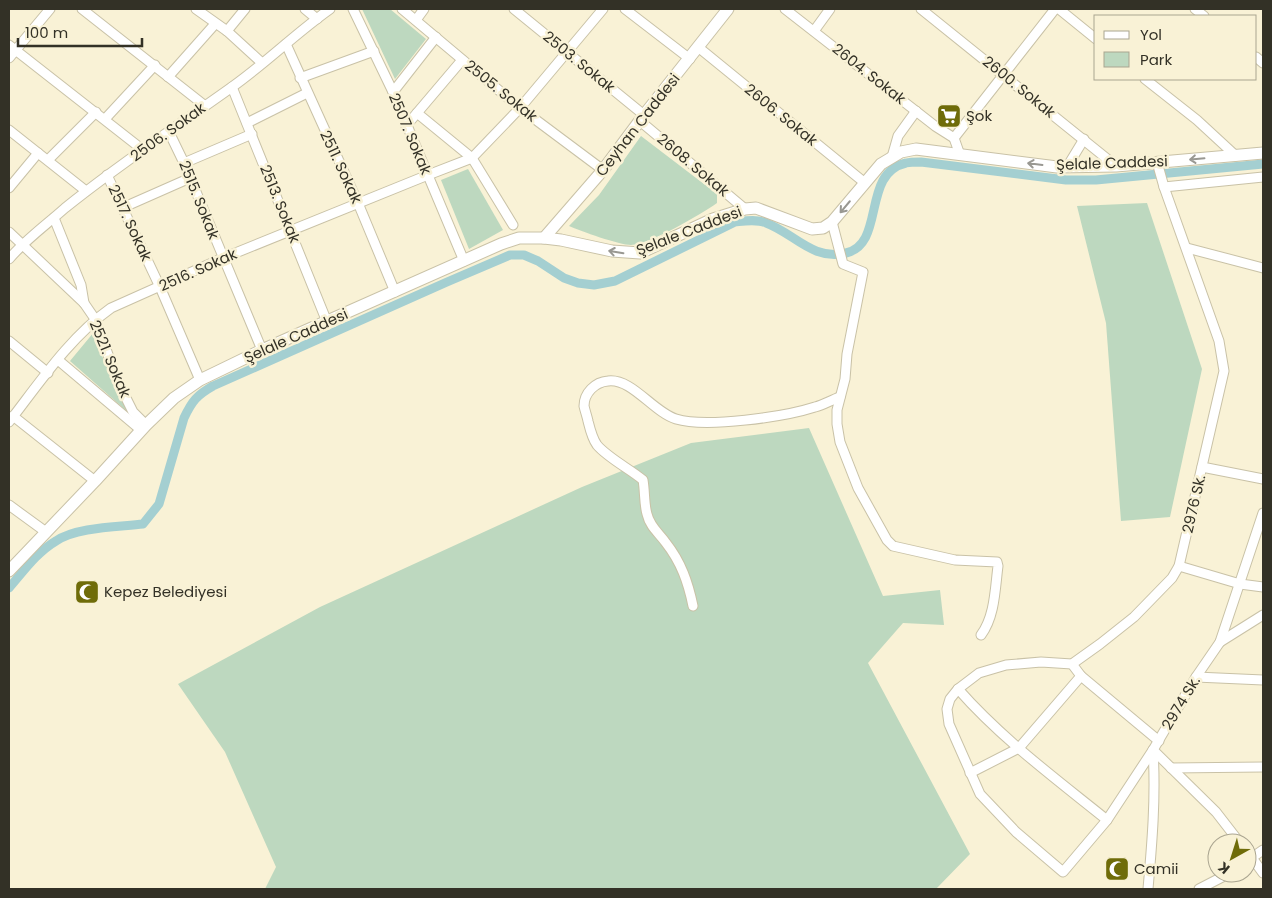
<svg xmlns="http://www.w3.org/2000/svg" width="1272" height="898" font-family="Poppins,sans-serif">
<style>
.green{fill:#bdd8bf}
.lines{fill:none;stroke-linecap:round;stroke-linejoin:round}
.canal{stroke:#a4cfd1;stroke-width:9}
.minor-casing{stroke:#c9c2a7;stroke-width:11}
.tertiary-casing{stroke:#c9c2a7;stroke-width:13}
.minor{stroke:#fff;stroke-width:9}
.tertiary{stroke:#fff;stroke-width:11}
.oneway{stroke:#999892}
.labels{text-anchor:middle;stroke-width:5;stroke-linejoin:round;paint-order:stroke}
.street-label{font-size:15px;fill:#333126;stroke:#f9f2d6}
.poi-label{font-size:15px;fill:#333126;stroke:#f9f2d6;text-anchor:start}
</style>
<rect width="100%" height="100%" fill="#f9f2d6"/>
<g class="green">
<polygon points="362,9 390,9 426,39 395,79"/>
<path d="M641 136 717 194V203C700 215 650 244 631 245 620 245 580 231 569 226L599 195Z"/>
<polygon points="468,169 503,230 469,249 441,180"/>
<polygon points="1147,203 1202,369 1170,517 1121,521 1106,323 1077,206"/>
<polygon points="94,332 104,361 130,414 70,361"/>
<polygon points="809,428 883,596 940,590 944,625 903,623 868,663 970,854 936,889 265,889 276,867 225,752 178,684 320,607 582,487 691,443"/>
</g>
<g class="lines">
<path class="canal" d="M9 588C23 572 37 552 56 541 76 527 118 527 143 524L159 504 184 418C192 401 197 395 213 386L447 282 510 255H524L538 261 564 278 578 283 594 285 615 281 735 222C745 221 757 219 766 223 794 233 812 261 846 253 886 244 861 173 906 163 910 162 916 162 921 162L1066 180H1096L1263 164"/>
<defs>
<g id="minor">
<polyline points="82,9 204,105"/>
<polyline points="196,9 227,31 262,63"/>
<polyline points="305,9 317,19"/>
<polyline points="353,9 393,92 464,261"/>
<polyline points="402,9 520,108 603,170"/>
<polyline points="514,9 644,115"/>
<polyline points="625,9 690,59"/>
<polyline points="785,9 935,126 954,138"/>
<polyline points="921,9 1116,166"/>
<polyline points="1059,9 1096,39"/>
<polyline points="1195,9 1204,16"/>
<polyline points="416,20 424,9"/>
<polyline points="227,31 245,9"/>
<polyline points="814,31 830,9"/>
<polyline points="286,44 358,203 395,292"/>
<polyline points="9,45 143,150"/>
<polyline points="698,47 865,183"/>
<polyline points="1256,57 1263,63"/>
<polyline points="9,58 50,9"/>
<polyline points="168,77 215,24"/>
<polyline points="300,78 374,51"/>
<polyline points="1145,79 1197,120 1236,156"/>
<polyline points="232,87 327,322"/>
<polyline points="393,92 436,37"/>
<polyline points="417,113 472,158 513,225"/>
<polyline points="105,119 155,65"/>
<polyline points="640,121 745,209"/>
<polyline points="247,123 307,93"/>
<polyline points="406,126 462,60"/>
<polyline points="9,130 86,191"/>
<polyline points="169,132 184,163 262,350"/>
<polyline points="960,155 954,138 1055,9"/>
<polyline points="892,157 898,136 916,111"/>
<polyline points="48,160 96,112"/>
<polyline points="1157,162 1164,187 1219,341 1224,371 1179,566 1172,578 1134,617 1100,644 1072,664 1041,662 1006,665 979,673 958,689 950,699 947,709 949,724 980,794 1016,832 1063,872 1107,820 1153,750 1196,677 1220,642 1263,513"/>
<polyline points="184,163 252,134"/>
<polyline points="1067,167 1084,139"/>
<polyline points="107,175 160,287 200,380"/>
<polyline points="1164,187 1263,177"/>
<polyline points="9,188 38,153"/>
<polyline points="122,208 190,178"/>
<polyline points="54,218 81,285 84,303"/>
<path d="M832 222 843 264 863 272 847 354 845 379 837 410V424L840 442 858 488 887 540 893 546 955 560 997 562 998 566C995 589 995 616 981 635"/>
<polyline points="9,232 84,303 95,319 118,382 133,412 146,425"/>
<polyline points="1187,248 1263,268"/>
<path d="M9 259C25 240 46 225 65 208 118 165 176 127 232 87 266 63 296 33 330 9"/>
<polyline points="9,341 48,373"/>
<polyline points="58,360 141,430"/>
<polyline points="13,416 95,481"/>
<path d="M9 422C40 382 70 337 111 308L223 258 428 175 472 158 520 108 603 9"/>
<polyline points="1202,467 1263,479"/>
<polyline points="9,505 46,532"/>
<polyline points="1179,566 1240,584 1263,587"/>
<path d="M693 606C688 582 681 562 666 543 659 533 650 527 647 514 644 504 645 491 643 480 630 469 608 458 597 445 592 438 590 429 588 421 587 416 585 411 584 406 584 393 595 382 608 381 632 378 653 412 676 419 706 428 784 417 815 407 824 405 831 400 840 397"/>
<polyline points="1220,642 1263,615"/>
<polyline points="1072,664 1081,676 1159,741"/>
<polyline points="1196,677 1263,680"/>
<path d="M958 689C1002 739 1055 778 1107 820"/>
<polyline points="1153,750 1216,812 1240,843"/>
<polyline points="1171,768 1263,767"/>
<polyline points="970,773 1019,748 1081,676"/>
<polyline points="1247,851 1263,873"/>
<polyline points="1247,861 1263,850"/>
<path d="M1148 889C1152 843 1156 797 1153 750"/>
<polyline points="1199,889 1230,873"/>
</g>
<g id="tertiary">
<polyline points="544,238 603,170 644,115 728,9"/>
<polyline points="9,571 95,481 146,425 174,398 200,380 262,350 501,244 519,238 544,238 561,240 612,251 640,253 713,219 745,209 756,208 812,229 823,228 832,222 881,164 901,152 916,149 1057,167 1116,166 1263,153"/>
</g>
</defs>
<use href="#minor" class="minor-casing"/>
<use href="#tertiary" class="tertiary-casing"/>
<use href="#minor" class="minor"/>
<use href="#tertiary" class="tertiary"/>
</g>
<defs><path id="oneway-shaft" d="M-6 0H5M1.5-3L5.5 0L1.5 3" fill="none" stroke-width="1.6" stroke-linecap="round" stroke-linejoin="round" transform="scale(1.25)"/></defs>
<g class="oneway">
<use href="#oneway-shaft" transform="translate(1197 159) rotate(175)"/>
<use href="#oneway-shaft" transform="translate(1035 164) rotate(-173)"/>
<use href="#oneway-shaft" transform="translate(845 207) rotate(130)"/>
<use href="#oneway-shaft" transform="translate(616 252) rotate(-171)"/>
</g>
<defs>
<symbol id="supermarket-square" viewBox="-11 -11 22 22"><rect x="-9" y="-9" width="18" height="18" rx="4" fill="#6f6c09" stroke="#f9f2d6"/><path d="M-6-5.5h2.5l.6 2H6L4.5 2H-2.5L-4.4-4H-6ZM-1.5 3.2a1.3 1.3 0 1 0 .1 0ZM3 3.2a1.3 1.3 0 1 0 .1 0Z" fill="#fff"/></symbol>
<symbol id="mosque-square" viewBox="-11 -11 22 22"><rect x="-9" y="-9" width="18" height="18" rx="4" fill="#6f6c09" stroke="#f9f2d6"/><path d="M3.5-4.9A6 6 0 1 0 3.5 4.9A5 5 0 1 1 3.5-4.9Z" fill="#fff"/></symbol>
</defs>
<g fill-rule="evenodd">
<use href="#supermarket-square" x="935" y="102" width="28" height="28"/>
<use href="#mosque-square" x="73" y="578" width="28" height="28"/>
<use href="#mosque-square" x="1103" y="855" width="28" height="28"/>
</g>
<g class="labels">
<g class="street-label">
<text transform="translate(579 62) rotate(39)" y="5">2503. Sokak</text>
<text transform="translate(869 74) rotate(38)" y="5">2604. Sokak</text>
<text transform="translate(1019 87) rotate(39)" y="5">2600. Sokak</text>
<text transform="translate(501 91) rotate(39)" y="5">2505. Sokak</text>
<text transform="translate(781 115) rotate(39)" y="5">2606. Sokak</text>
<text transform="translate(638 125) rotate(-52)" y="5">Ceyhan Caddesi</text>
<text transform="translate(168 132) rotate(-36)" y="5">2506. Sokak</text>
<text transform="translate(410 134) rotate(67)" y="5">2507. Sokak</text>
<text transform="translate(1112 163) rotate(-2)" y="5">Şelale Caddesi</text>
<text transform="translate(693 165) rotate(40)" y="5">2608. Sokak</text>
<text transform="translate(341 167) rotate(65)" y="5">2511. Sokak</text>
<text transform="translate(199 200) rotate(68)" y="5">2515. Sokak</text>
<text transform="translate(280 204) rotate(68)" y="5">2513. Sokak</text>
<text transform="translate(130 223) rotate(65)" y="5">2517. Sokak</text>
<text transform="translate(689 231) rotate(-21)" y="5">Şelale Caddesi</text>
<text transform="translate(198 270) rotate(-24)" y="5">2516. Sokak</text>
<text transform="translate(296 336) rotate(-24)" y="5">Şelale Caddesi</text>
<text transform="translate(110 359) rotate(67)" y="5">2521. Sokak</text>
<text transform="translate(1194 504) rotate(-77)" y="5">2976 Sk.</text>
<text transform="translate(1181 703) rotate(-59)" y="5">2974 Sk.</text>
</g>
<g class="poi-label">
<text x="966" y="121">Şok</text>
<text x="104" y="597">Kepez Belediyesi</text>
<text x="1134" y="874">Camii</text>
</g>
</g>
<rect width="1272" height="898" fill="none" stroke="#333126" stroke-width="20"/>
<rect x="1094" y="15" width="162" height="65" fill="#f9f2d6" stroke="#aaa590"/>
<rect x="1104" y="31" width="25" height="8" fill="#ffffff" stroke="#aaa590"/>
<text x="1140" y="40" font-size="15" fill="#333126">Yol</text>
<rect x="1104" y="52" width="25" height="15" fill="#bdd8bf" stroke="#aaa590"/>
<text x="1140" y="65" font-size="15" fill="#333126">Park</text>
<g transform="translate(1232 858) rotate(219)"><circle r="24" fill="#f9f2d6" stroke="#aaa590"/>
<path d="M0-4L9 19L0 12L-9 19Z" fill="#6f6c09"/>
<text y="-8" font-size="14" font-weight="bold" text-anchor="middle" fill="#333126">K</text>
</g>
<path d="M18 38v8h124v-8" fill="none" stroke="#333126" stroke-width="2.5"/>
<text x="25" y="38" font-size="15" fill="#333126" stroke="#f9f2d6" stroke-width="4" paint-order="stroke">100 m</text>
</svg>
